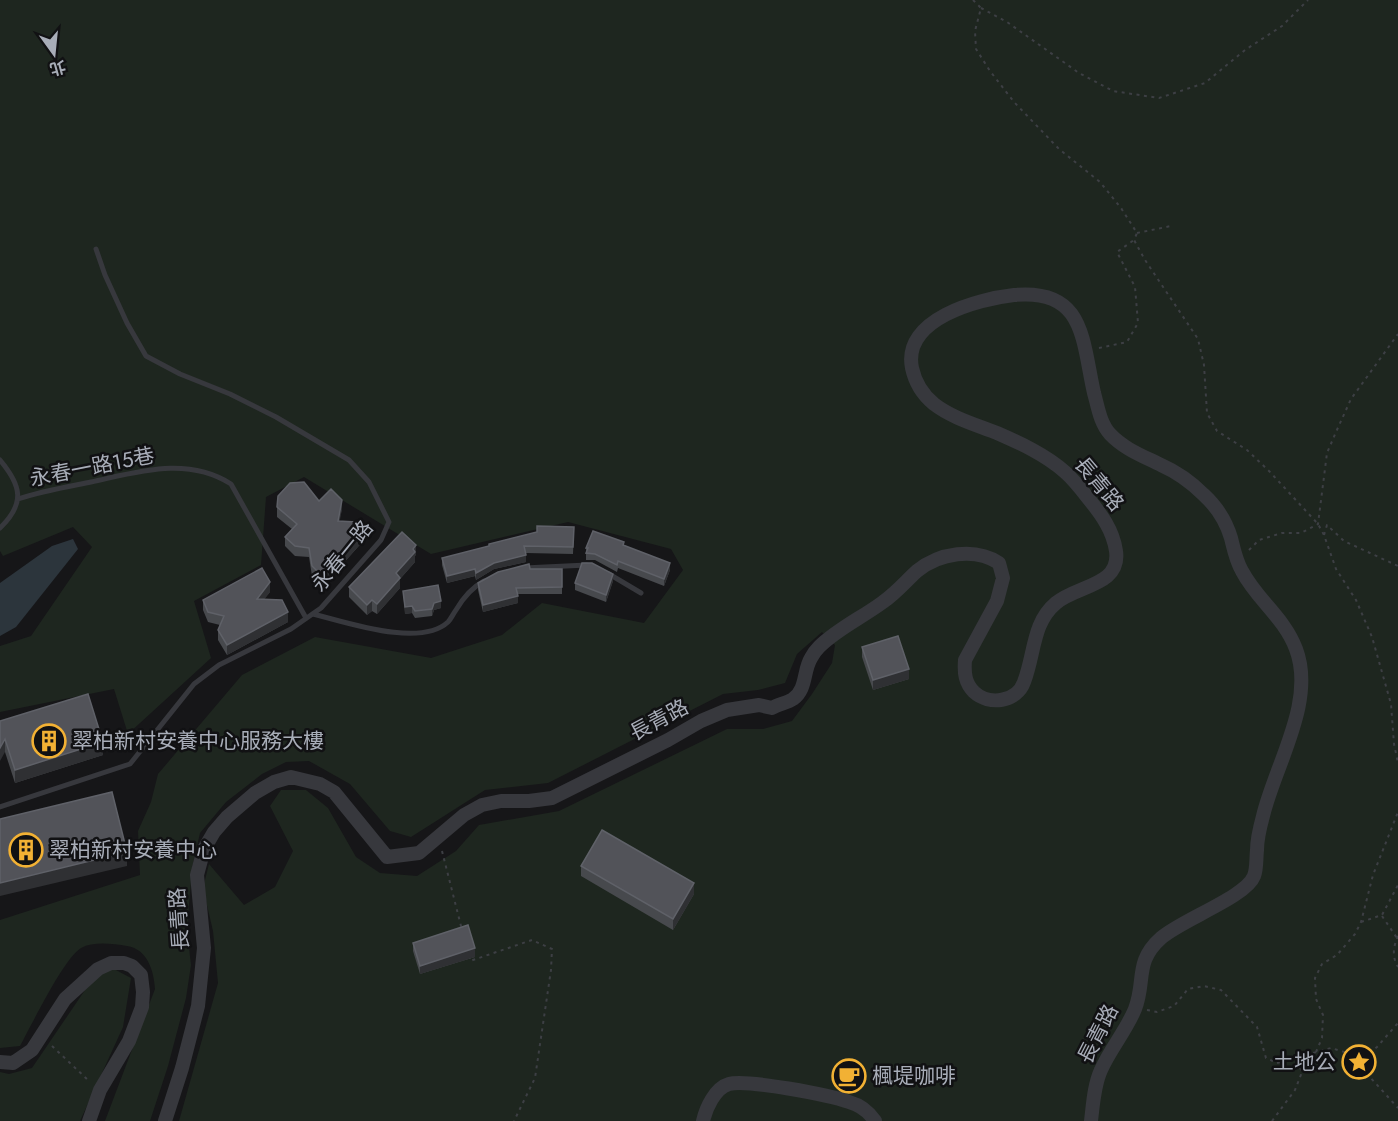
<svg xmlns="http://www.w3.org/2000/svg" width="1398" height="1121" font-family="Jost,'Noto Sans TC',sans-serif">
<style>
.green{fill:#1e261f}
.water{fill:#2c353c}
.lines{fill:none;stroke-linecap:round;stroke-linejoin:round}
.path{stroke:#3d3f44;stroke-width:2;stroke-dasharray:3 4.5;stroke-linecap:butt}
.service{stroke:#37383d;stroke-width:5}
.tertiary{stroke:#37383d;stroke-width:14}
.wall{fill:#47494d}
.shaded-wall{fill:#2f3033}
.building{fill:#525359;stroke:#5f6168;stroke-width:1.5}
.labels{text-anchor:middle;stroke-width:5;stroke-linejoin:round;paint-order:stroke}
.street-label{font-size:21px;fill:#a8adb8;stroke:#111113}
.poi-label{font-size:21px;fill:#a8adb8;stroke:#111113;text-anchor:start}
</style>
<rect width="100%" height="100%" fill="#161618"/>
<g class="green">
<path d="M0 0H1398V1121H179L218 983 213 931 203 888 209 864 244 905 275 887 293 851 270 806 281 790H306L328 808 356 857 380 873 417 876 456 851 479 825 559 811 727 729H763L792 721 812 694 832 663 835 645 822 632 797 654 785 683 758 690 723 694 548 783 485 790 411 837 390 831 350 784 309 761 286 762 262 774 226 802 200 833 192 868 187 930 191 965 186 998 168 1066 150 1121H105L155 989C154 972 148 949 127 946 113 944 94 941 81 948 64 958 31 1026 20 1046L0 1048V920L140 875 138 831 151 802 158 774 242 675 315 637 431 658 502 635 542 603 644 623 683 570 671 549 568 522 431 554 304 477 266 497 261 565 194 601 211 658 128 734 114 689 0 712V646L31 636 92 547 73 527 3 556 0 551Z"/>
<polygon points="112,968 131,978 123,1027 80,1121 0,1121 0,1072 9,1074 32,1068 98,971"/>
</g>
<polygon class="water" points="73,539 78,549 16,627 0,636 0,583 52,546"/>
<g class="lines">
<g class="path">
<polyline points="973,0 981,8 975,31 976,49 990,71 1014,102 1059,149 1100,182 1121,208 1137,233 1134,240 1145,260 1198,339 1204,365 1207,413 1217,431 1247,450 1269,471 1318,524 1324,535 1336,569 1356,600 1372,637 1391,704 1394,744 1398,763"/>
<polyline points="981,8 1007,22 1079,73 1113,91 1159,98 1205,83 1245,50 1282,26 1308,0"/>
<polyline points="1137,233 1171,226"/>
<polyline points="1099,348 1127,342 1138,323 1135,287 1117,252 1134,240"/>
<polyline points="1324,535 1327,525 1344,541 1398,566"/>
<polyline points="1249,550 1259,540 1282,533 1301,533 1318,524 1327,453 1336,432 1351,399 1398,334"/>
<polyline points="442,851 462,930"/>
<polyline points="1382,916 1397,938"/>
<polyline points="1361,922 1382,915 1398,885"/>
<path d="M1398 936C1393 947 1392 957 1398 967"/>
<polyline points="469,956 470,961 532,940 552,949 551,970 535,1078 514,1121"/>
<polyline points="1147,1010 1157,1012 1174,1006 1188,989 1204,986 1221,990 1257,1027 1266,1058 1277,1063 1331,1048 1364,1058"/>
<polyline points="52,1046 89,1081"/>
<polyline points="1316,1052 1322,1038 1323,1015 1316,999 1315,978 1322,964 1337,955 1355,934 1361,922 1373,875 1398,812"/>
<polyline points="1364,1058 1369,1076 1398,1108"/>
<polyline points="1364,1058 1377,1047 1398,1023"/>
<polyline points="1272,1121 1295,1090 1302,1072 1296,1058"/>
</g>
<g class="service">
<path d="M0 460C21 485 26 503 0 528"/>
<path d="M18 499C42 491 66 487 91 482 138 472 187 456 231 484L306 618"/>
<polyline points="524,568 587,565"/>
<polyline points="609,574 641,593"/>
<path d="M313 614C346 622 420 648 448 622 451 619 453 614 456 610 463 598 471 588 484 581"/>
<polyline points="0,807 130,764 194,684 219,665 291,629 321,608 381,540 389,522 369,482 349,460 276,417 230,394 180,374 146,356 127,323 105,275 96,249"/>
</g>
<g class="tertiary">
<polyline points="0,1062 13,1063 32,1050 65,999 98,969 111,963 124,963 132,966 141,975 143,992 142,1007 129,1041 100,1090 89,1121"/>
<path d="M165 1121 182 1068 198 1006 204 948 197 875 204 849 214 832 227 817 255 793 274 782 291 777 320 784 334 792 387 857 419 853 464 815 482 805 501 801H529L552 798 668 740 701 721 727 710 759 705 772 708C779 704 787 703 793 699 807 689 803 671 811 658 813 654 816 650 819 647 837 629 863 617 883 602 896 593 906 581 917 571 939 553 975 547 999 563L1003 578 997 601 965 660C964 673 965 683 974 692 989 706 1017 702 1024 682 1035 654 1032 623 1056 603 1077 585 1121 586 1116 551 1113 530 1101 514 1088 498 1081 489 1073 479 1065 472 1046 455 1020 443 997 433 977 425 952 418 934 404 923 395 915 382 912 368 902 319 978 299 1014 295 1085 288 1082 340 1094 393 1098 407 1100 423 1110 434 1124 449 1143 456 1161 465 1177 472 1192 483 1204 495 1217 507 1226 521 1231 538 1234 550 1236 561 1242 571 1257 600 1284 617 1296 649 1316 702 1275 765 1263 816 1260 827 1257 839 1257 850 1256 859 1257 868 1254 876 1246 897 1181 920 1161 938 1134 962 1146 981 1135 1009 1126 1031 1110 1049 1101 1070 1094 1085 1093 1105 1091 1121"/>
<path d="M703 1121C706 1108 715 1088 729 1084 746 1079 830 1095 849 1102 860 1105 869 1112 875 1121"/>
</g>
</g>
<g class="wall">
<polygon points="319,501 342,509 339,521 365,539 323,586 312,576 309,557 295,556 285,546 285,537 292,529 277,517 277,507"/>
<polygon points="574,527 573,554 526,553 526,562 494,569 476,580 475,576 447,583 442,565 442,558"/>
<polygon points="624,545 670,570 664,586 618,568 617,572 595,560 586,560 586,548"/>
<polygon points="416,555 415,556 415,562 400,579 400,588 377,614 372,611 367,615 349,597 349,587"/>
<polygon points="530,569 562,569 562,594 517,594 518,603 483,612 478,590 478,583"/>
<polygon points="613,581 606,602 575,590 575,583"/>
<polygon points="403,591 441,608 434,610 432,616 415,618 412,613 405,614"/>
<polygon points="270,592 264,599 288,622 227,655 218,640 218,630 220,625 208,622 203,610 203,600"/>
<polygon points="862,647 909,679 873,690 862,657"/>
<polygon points="0,721 103,755 15,783 5,752"/>
<polygon points="581,866 694,894 673,930 581,876"/>
<polygon points="413,943 475,957 420,974 413,951"/>
</g>
<g class="shaded-wall">
<polygon points="342,500 342,509 338,530 338,521"/>
<polygon points="365,530 365,539 323,586 323,577"/>
<polygon points="416,545 416,555 415,556 415,562 400,579 400,588 377,614 377,604 396,573"/>
<polygon points="526,555 526,562 494,569 476,580 476,573 494,563"/>
<polygon points="670,563 670,570 664,586 664,579"/>
<polygon points="475,569 475,576 447,583 447,576"/>
<polygon points="613,574 613,581 606,602 606,595"/>
<polygon points="270,582 270,592 257,609 257,599"/>
<polygon points="518,596 518,603 483,612 483,605"/>
<polygon points="372,600 372,611 367,615 367,605"/>
<polygon points="441,601 441,608 434,610 432,616 432,609 434,603"/>
<polygon points="412,606 412,613 405,614 405,607"/>
<polygon points="288,612 288,622 227,655 227,645"/>
<polygon points="909,669 909,679 873,690 873,680"/>
<polygon points="5,739 5,752 0,761 0,748"/>
<polygon points="103,742 103,755 15,783 15,770"/>
<polygon points="127,852 127,866 0,896 0,883"/>
<polygon points="694,883 694,894 673,930 673,919"/>
<polygon points="475,948 475,957 420,974 420,966"/>
</g>
<g class="building">
<polygon points="304,482 319,501 331,489 342,500 338,521 356,522 365,530 323,577 312,566 309,548 295,546 285,537 297,524 277,507 278,496 290,483"/>
<polygon points="537,526 574,527 573,547 524,546 526,555 494,563 476,573 475,569 447,576 442,558 489,546 489,544 537,532"/>
<polygon points="593,531 624,542 623,545 670,563 664,579 618,561 617,565 595,554 586,553 588,548 586,548"/>
<polygon points="402,532 416,545 413,549 415,552 396,573 400,578 377,604 372,600 367,605 349,587"/>
<polygon points="582,563 592,563 613,574 606,595 575,583"/>
<polygon points="529,564 530,569 562,569 562,587 516,588 518,596 483,605 478,583 498,572"/>
<polygon points="262,568 270,582 257,599 282,600 288,612 227,645 218,630 224,616 208,612 203,600"/>
<polygon points="438,585 441,601 434,603 432,609 415,611 412,606 405,607 403,591"/>
<polygon points="898,636 909,669 873,680 862,647"/>
<polygon points="88,694 103,742 15,770 5,739 0,748 0,721"/>
<polygon points="112,792 127,852 0,883 0,819"/>
<polygon points="602,830 694,883 673,919 581,866"/>
<polygon points="468,925 475,948 420,966 413,943"/>
</g>
<defs>
<symbol id="building-ring" viewBox="-11 -11 22 22"><circle r="9.5" fill="#111113" stroke="#f2b134" stroke-width="1.5"/><path d="M-4-6H4V6H1V3H-1V6H-4ZM-2.5-4.3h1.7v1.8h-1.7ZM.8-4.3h1.7v1.8H.8ZM-2.5-1h1.7V.8h-1.7ZM.8-1h1.7V.8H.8Z" fill="#f2b134"/></symbol>
<symbol id="sight-ring" viewBox="-11 -11 22 22"><circle r="9.5" fill="#111113" stroke="#f2b134" stroke-width="1.5"/><path d="M0-6L1.8-2.2L6-1.7L2.9 1.2L3.7 5.4L0 3.3L-3.7 5.4L-2.9 1.2L-6-1.7L-1.8-2.2Z" fill="#f2b134"/></symbol>
<symbol id="cafe-ring" viewBox="-11 -11 22 22"><circle r="9.5" fill="#111113" stroke="#f2b134" stroke-width="1.5"/><path d="M-5.5-4.5H6V0H3Q3 3.5 0 3.5H-2.5Q-5.5 3.5-5.5 0ZM3-3.2v2h1.7v-2ZM-6 4.5H4V6H-6Z" fill="#f2b134"/></symbol>
</defs>
<g fill-rule="evenodd">
<use href="#building-ring" x="30" y="722" width="38" height="38"/>
<use href="#building-ring" x="7" y="831" width="38" height="38"/>
<use href="#sight-ring" x="1340" y="1043" width="38" height="38"/>
<use href="#cafe-ring" x="830" y="1057" width="38" height="38"/>
</g>
<g class="labels">
<g class="street-label">
<text transform="translate(92 467) rotate(-11)" y="7">永春一路15巷</text>
<text transform="translate(1099 484) rotate(50)" y="7">長青路</text>
<text transform="translate(342 556) rotate(-51)" y="7">永春一路</text>
<text transform="translate(659 720) rotate(-28)" y="7">長青路</text>
<text transform="translate(179 919) rotate(-94)" y="7">長青路</text>
<text transform="translate(1098 1034) rotate(-63)" y="7">長青路</text>
</g>
<g class="poi-label">
<text x="72" y="748">翠柏新村安養中心服務大樓</text>
<text x="49" y="857">翠柏新村安養中心</text>
<text x="1336" y="1069" text-anchor="end">土地公</text>
<text x="872" y="1083">楓堤咖啡</text>
</g>
</g>
<g transform="translate(54 54) rotate(165)" stroke="#111113" stroke-width="4.5" paint-order="stroke">
<path d="M0-4.5L10 22L0 15L-10 22Z" fill="#a8adb8"/>
<text y="-9" font-size="16" font-weight="bold" text-anchor="middle" fill="#a8adb8">北</text>
</g>
</svg>
